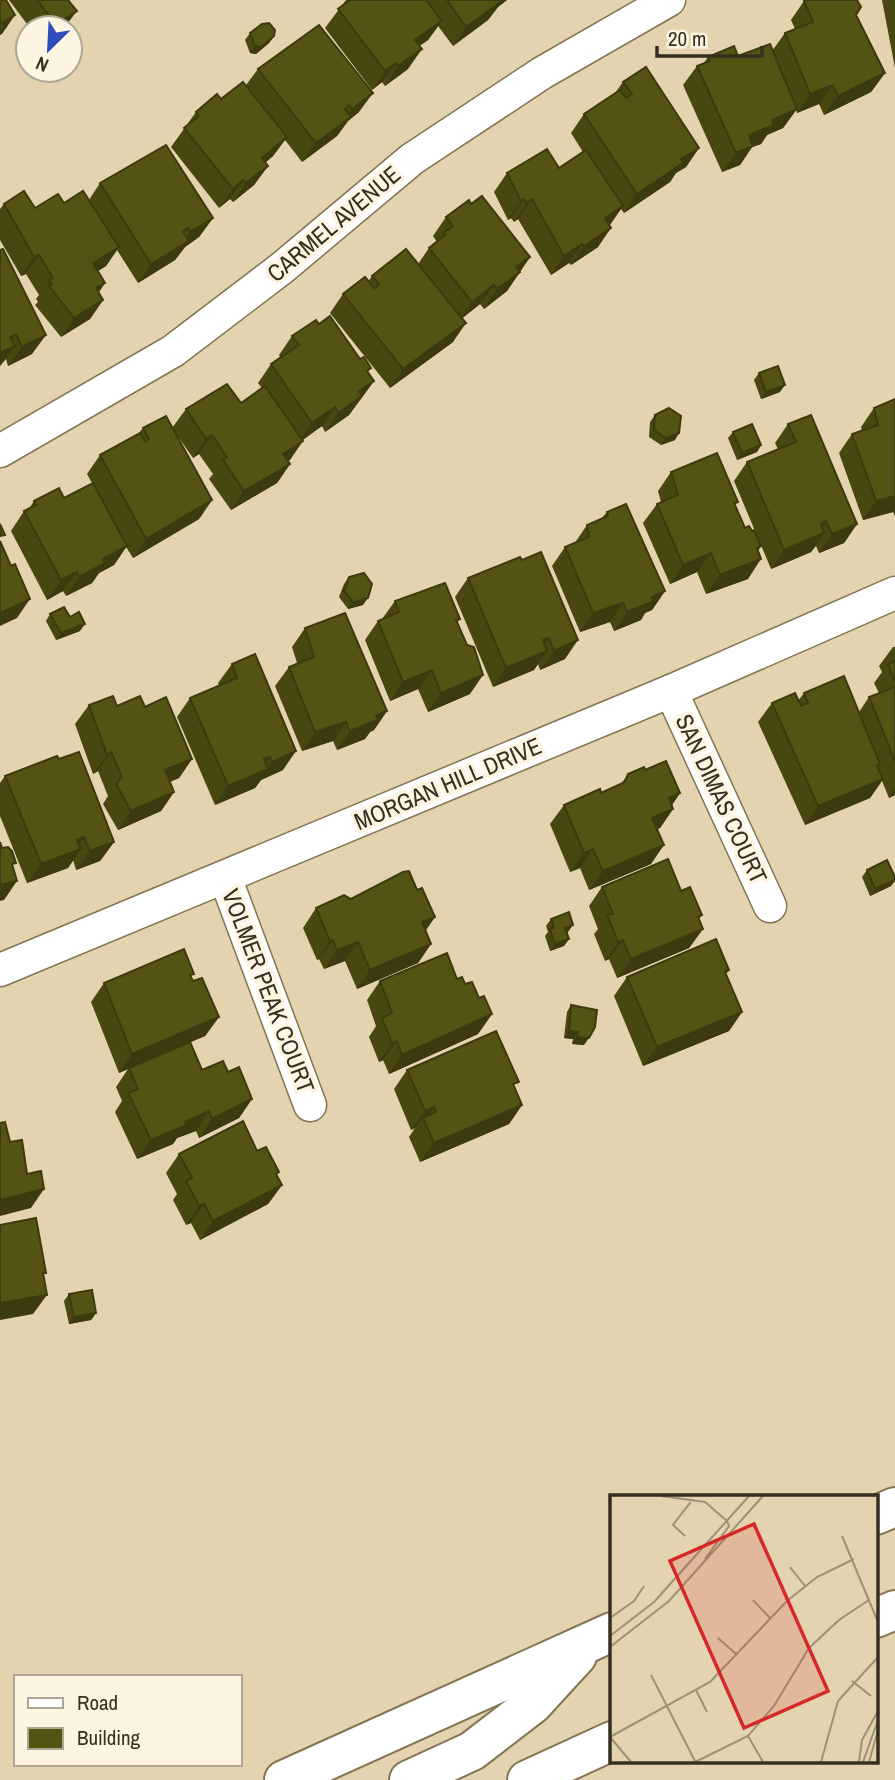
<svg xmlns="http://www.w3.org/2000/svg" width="895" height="1780" font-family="'Archivo Narrow',sans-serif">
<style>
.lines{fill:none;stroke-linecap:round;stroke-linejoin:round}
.street-casing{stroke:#837452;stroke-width:35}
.primary-casing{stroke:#837452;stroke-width:42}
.street{stroke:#fff;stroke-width:32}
.primary{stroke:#fff;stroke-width:38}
.wall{fill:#494711}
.shaded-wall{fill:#3c3a0e}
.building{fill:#555314;stroke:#3c3a0e;stroke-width:2}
.labels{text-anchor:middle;stroke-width:7;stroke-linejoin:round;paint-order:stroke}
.street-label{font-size:24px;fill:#352f21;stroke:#fdf5e2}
.inset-road{fill:none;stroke:#9d9176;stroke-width:2}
.view{fill:#d62828;fill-opacity:0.15;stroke:#d62828;stroke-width:3.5}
.inset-edge{fill:none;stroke:#352f21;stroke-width:3.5}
</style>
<rect width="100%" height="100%" fill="#e3d3ae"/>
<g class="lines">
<defs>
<g id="street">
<polyline points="0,451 173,351 282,268 412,159 542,73 669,0"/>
<polyline points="671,691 770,906"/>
<polyline points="225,877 310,1105"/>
<polyline points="0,970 671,691 895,593"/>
</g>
<g id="primary">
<polyline points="876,1515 895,1507"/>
<polyline points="876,1618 895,1610"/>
<polyline points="284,1780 612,1632"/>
<polyline points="409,1780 472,1751 533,1704 577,1656"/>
<polyline points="527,1780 612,1741"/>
</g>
</defs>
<use href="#street" class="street-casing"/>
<use href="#primary" class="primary-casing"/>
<use href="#street" class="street"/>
<use href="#primary" class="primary"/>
</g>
<g class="wall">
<polygon points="9,0 70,0 69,1 64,28 30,28"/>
<polygon points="346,0 507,0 498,7 488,20 453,46 438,26 428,40 419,46 408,69 385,86 382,82 372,90 325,28"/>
<polygon points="882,0 895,0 895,68"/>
<polygon points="804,1 856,15 885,73 871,92 824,115 819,104 797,113 796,110 783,128 767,135 761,144 752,147 740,165 722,172 683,85 697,66 704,63 708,57 738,56 772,51 785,33 795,29 791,20"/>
<polygon points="319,25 359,112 348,121 337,136 302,162 285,140 273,156 265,163 268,166 254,185 233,202 230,199 219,208 171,147 196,112 246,85 258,69"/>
<polygon points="250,33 274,36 269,43 256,54 250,53 245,40"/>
<polygon points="623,82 699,148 686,167 676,173 670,182 624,213 621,209 609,225 598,247 571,265 569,263 551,275 518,219 514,222 511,218 508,220 494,192 507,173 559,168 583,152 571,133 584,114 615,93"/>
<polygon points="100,183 213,218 199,237 185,247 175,260 138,283 117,250 106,266 98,271 105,283 99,292 103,300 90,319 61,337 35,305 38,302 36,299 39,295 26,274 21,276 0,240 0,209 4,204 35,208 89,200"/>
<polygon points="471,204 530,257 507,291 484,309 480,304 462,318 453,342 390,388 330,313 343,294 368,282 372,276 418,264 429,248 437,242 433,236 446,217"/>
<polygon points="0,250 32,354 8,366 6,359 0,366"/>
<polygon points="319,324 368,372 374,381 349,415 325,432 322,426 303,440 288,461 290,464 277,483 231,510 209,479 213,474 199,454 193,458 174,431 212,500 199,519 133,558 126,547 114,565 99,573 92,583 66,596 63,591 47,600 11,531 24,511 29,509 34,501 64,498 92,483 87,474 100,455 138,434 143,428 172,428 186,409 241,403 262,388 258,383 271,364 280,357 279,355 292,336"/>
<polygon points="759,373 780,392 761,399 754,380"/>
<polygon points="895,399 895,516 893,512 863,520 839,453 852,434 862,431 861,427 874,408"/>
<polygon points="655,415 675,440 661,445 649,437 650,422"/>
<polygon points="788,424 857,524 844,543 819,553 816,546 811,552 771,569 734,481 747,462 778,449 775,443"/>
<polygon points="733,432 761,445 757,452 737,460 728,438"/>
<polygon points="671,472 738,502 735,505 745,528 761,546 758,551 748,579 706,594 697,572 670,584 643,523 657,504 661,502 658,491"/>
<polygon points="607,512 665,591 652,610 645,613 641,620 614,631 610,622 580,632 552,566 565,547 574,544 587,525 601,519"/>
<polygon points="520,557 565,659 540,670 538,664 534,670 493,687 455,597 468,578"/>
<polygon points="349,577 363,605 348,609 339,597 344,584"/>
<polygon points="395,601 460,619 457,623 470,694 428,712 418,689 390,701 365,640 378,621 382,619"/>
<polygon points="50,614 70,617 80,631 56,640 46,621"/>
<polygon points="305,628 387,711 374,730 370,732 365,739 337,750 333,741 302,751 275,686 289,667 297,663 292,647"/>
<polygon points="893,647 895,647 895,795 889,798 882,781 870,798 805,825 758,722 772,703 798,701 804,693 859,712 869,697 879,693 874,683 882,672 879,666"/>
<polygon points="232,664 283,770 261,780 255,788 215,805 177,717 190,698 219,686 218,683"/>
<polygon points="89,705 145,707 192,759 179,778 170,782 174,792 161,811 118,830 103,804 108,796 98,771 93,774 75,724"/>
<polygon points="59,759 114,842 100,861 76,870 73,860 68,868 27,883 0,816 0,783 5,776"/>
<polygon points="645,770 680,793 672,805 673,809 660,828 657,829 651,864 589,890 580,868 570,872 550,824 564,805 601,793 621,784 628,774"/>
<polygon points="867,870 895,877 895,881 891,886 870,896 862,877"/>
<polygon points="602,887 681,891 702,915 699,919 703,929 689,948 617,978 609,959 605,961 594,934 598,929 589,906"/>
<polygon points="417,890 435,917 425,930 431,944 418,963 357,989 345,961 324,969 319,959 317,960 303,928 316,908 351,899"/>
<polygon points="551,919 568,932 566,933 569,939 564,946 550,951 545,936 548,932 546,926"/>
<polygon points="729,970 726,974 742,1012 729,1031 643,1066 614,996 627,977"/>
<polygon points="191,978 219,1017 205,1036 190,1042 202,1070 228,1072 252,1099 239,1118 199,1138 196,1131 177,1138 173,1144 137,1159 115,1112 122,1101 116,1087 128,1069 119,1073 91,1002 104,983"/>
<polygon points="457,979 465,984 479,998 492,1014 478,1034 389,1074 383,1060 379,1062 369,1037 376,1026 367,1000 380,981"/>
<polygon points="571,1005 584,1045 572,1044 573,1039 564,1038 567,1012"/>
<polygon points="407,1070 515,1088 522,1105 509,1124 420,1162 409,1137 415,1128 411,1130 394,1089"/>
<polygon points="257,1151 279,1172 277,1175 282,1185 268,1204 200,1240 191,1223 186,1225 173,1200 177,1194 166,1173 179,1154"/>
<polygon points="69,1294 96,1313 91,1320 69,1324 64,1301"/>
</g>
<g class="shaded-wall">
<polygon points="499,0 507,0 498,7 488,20 453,46 466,27"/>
<polygon points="77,11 64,28 54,28 56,25"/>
<polygon points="15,15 2,34 0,35 0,26 2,23"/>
<polygon points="442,21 428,40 401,59 415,40"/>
<polygon points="274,36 269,43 256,54 250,53 255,46"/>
<polygon points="422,49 408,69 385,86 398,66"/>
<polygon points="396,63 382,82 372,90 385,71"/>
<polygon points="885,73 871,92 824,115 838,96"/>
<polygon points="833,85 819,104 797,113 810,94"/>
<polygon points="373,93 359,112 348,121 337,136 302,162 316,143 342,124 352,109"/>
<polygon points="797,109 783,128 767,135 761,144 752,147 740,165 722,172 749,135 772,120"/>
<polygon points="287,137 273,156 248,177 262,158"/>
<polygon points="699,148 686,167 676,173 670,182 624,213 637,194 681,159"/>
<polygon points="268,166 254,185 233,202 246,183"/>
<polygon points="243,180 230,199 219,208 233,189"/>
<polygon points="524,199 511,218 508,220 521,201"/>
<polygon points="532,199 518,219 514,222 527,203"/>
<polygon points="623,206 610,225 605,218"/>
<polygon points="213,218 199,237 185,247 175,260 138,283 151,264 181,245 190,232"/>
<polygon points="611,228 598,247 571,265 584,246"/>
<polygon points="582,244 569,263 551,275 564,256"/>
<polygon points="119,247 106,266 80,282 93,263"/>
<polygon points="39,255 26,274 21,276 34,257"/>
<polygon points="530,257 507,291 484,309 497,289 516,267"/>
<polygon points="105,283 92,302 96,288"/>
<polygon points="494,285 480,304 459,321 472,302"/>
<polygon points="103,300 90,319 61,337 74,318"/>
<polygon points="466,323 453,342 390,388 403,369"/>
<polygon points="16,334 4,351 15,346 0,366 0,351 10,337"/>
<polygon points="46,335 32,354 8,366 22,347"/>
<polygon points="374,381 349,415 325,432 338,413 359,391"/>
<polygon points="785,385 780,392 761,399 766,392"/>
<polygon points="335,407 322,426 299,442 312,423"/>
<polygon points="679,433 675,440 661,445 666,438"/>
<polygon points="212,435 199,454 193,458 206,439"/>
<polygon points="303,441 290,460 270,473 283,454"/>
<polygon points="761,445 757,452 737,460 742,453"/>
<polygon points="290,464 277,483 231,510 244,491"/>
<polygon points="895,496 895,510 893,512 863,520 876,501"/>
<polygon points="212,500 199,519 133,558 146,539"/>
<polygon points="826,521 816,537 824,533 811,552 771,569 784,550 821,524"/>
<polygon points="857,524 844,543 819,553 832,534"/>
<polygon points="127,546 114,565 99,573 92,583 66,596 79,577 103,559"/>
<polygon points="761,546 748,564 761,559 748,579 706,594 720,575 757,548"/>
<polygon points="711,553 697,572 670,584 683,565"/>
<polygon points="77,572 63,591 47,600 61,580"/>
<polygon points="665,591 652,610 645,613 641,620 614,631 627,612 652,597"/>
<polygon points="368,598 363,605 348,609 353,602"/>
<polygon points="30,599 17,618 0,626 0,613"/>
<polygon points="623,603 610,622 580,632 593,613"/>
<polygon points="85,624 80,631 56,640 61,633"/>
<polygon points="549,638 537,655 547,651 534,670 493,687 506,668 543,640"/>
<polygon points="578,640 565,659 540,670 554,651"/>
<polygon points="432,670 418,689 390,701 403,682"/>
<polygon points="483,675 470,694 428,712 441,693"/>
<polygon points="387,711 374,730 370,732 365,739 337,750 350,731 376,715"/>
<polygon points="346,722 333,741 302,751 315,732"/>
<polygon points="296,751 283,770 261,780 255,788 215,805 228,786 264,759 270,757 259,773 267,770 272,762"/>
<polygon points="111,752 98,771 93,774 107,755"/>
<polygon points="192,759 179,778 151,789 165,770"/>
<polygon points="883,779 870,798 805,825 818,806"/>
<polygon points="895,789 895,795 889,798"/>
<polygon points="174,792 161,811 118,830 131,811"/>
<polygon points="680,793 668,811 673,809 660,828 639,837 652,818 669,798"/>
<polygon points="84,837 74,851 81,849 68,868 27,883 41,864 77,840"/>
<polygon points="114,842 100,861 76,870 90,851"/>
<polygon points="664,845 651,864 589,890 603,871"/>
<polygon points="593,849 580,868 570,872 584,853"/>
<polygon points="895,880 891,886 870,896 875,889"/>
<polygon points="17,881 4,900 0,901 0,885"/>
<polygon points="435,917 422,936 422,922"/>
<polygon points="573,925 568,932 560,935 565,928"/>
<polygon points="703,929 689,948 617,978 631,959"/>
<polygon points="569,939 564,946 550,951 555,944"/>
<polygon points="333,940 319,959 317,960 330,941"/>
<polygon points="623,940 609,959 605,961 618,942"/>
<polygon points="358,942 345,961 324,969 337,950"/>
<polygon points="431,944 418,963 357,989 370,970"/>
<polygon points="742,1012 729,1031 643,1066 657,1047"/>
<polygon points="492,1014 478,1034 389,1074 402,1055"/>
<polygon points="219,1017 205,1036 119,1073 132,1054"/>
<polygon points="569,1031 578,1032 573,1039 564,1038"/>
<polygon points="577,1037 589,1038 584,1045 572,1044"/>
<polygon points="397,1041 383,1060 379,1062 392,1043"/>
<polygon points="252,1099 239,1118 199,1138 212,1119"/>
<polygon points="522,1105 509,1124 420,1162 434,1143"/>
<polygon points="434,1107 424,1121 423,1118 415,1128 411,1130 425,1111"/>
<polygon points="209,1111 196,1131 177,1138 173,1144 137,1159 151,1140 185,1122"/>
<polygon points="282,1185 268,1204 200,1240 213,1221"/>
<polygon points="44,1189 31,1208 0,1216 0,1200"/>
<polygon points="204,1204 191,1223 186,1225 199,1206"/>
<polygon points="47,1295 33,1314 0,1320 0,1303"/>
<polygon points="96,1313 91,1320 69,1324 74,1317"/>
</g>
<g class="building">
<polygon points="0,0 6,0 15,15 2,23 5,27 0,31"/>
<polygon points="37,0 68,0 77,11 56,25"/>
<polygon points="350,0 426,0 442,21 415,40 422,49 398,66 396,63 385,71 338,9"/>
<polygon points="447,0 501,0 502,1 466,27"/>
<polygon points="806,0 857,0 861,7 856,15 885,73 838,96 833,85 810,94 785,33 813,22 804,1"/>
<polygon points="269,23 275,30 274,36 261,47 255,46 250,33 262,24"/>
<polygon points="319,25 373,93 352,109 349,105 345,109 351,117 316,143 258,69"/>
<polygon points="770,44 797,109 772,120 774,125 749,135 753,146 736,153 697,66 710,61 708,57 734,46 738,56"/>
<polygon points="646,67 699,148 681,159 683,163 637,194 584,114 620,90 626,98 632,94 623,82"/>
<polygon points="243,82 287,137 262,158 268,166 246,183 243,180 233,189 184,128 199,116 196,112 217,94 221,99"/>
<polygon points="166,145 213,218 190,232 188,228 183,232 189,241 151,264 100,183"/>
<polygon points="547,149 559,168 586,150 623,206 605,218 611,228 584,246 582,244 564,256 532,199 527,203 524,199 521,201 507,173"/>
<polygon points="24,191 35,208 58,194 64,203 83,191 119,247 93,263 105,283 96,288 103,300 74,318 49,286 52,284 49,280 53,278 39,255 34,257 4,204"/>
<polygon points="482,196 530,257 516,267 520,272 497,289 494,285 472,302 429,248 445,235 443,233 453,226 446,217 469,200 471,204"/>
<polygon points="3,249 46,335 22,347 16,334 10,337 15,346 0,353 0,250"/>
<polygon points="406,249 466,323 403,369 343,294 365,277 374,288 379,284 372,276"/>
<polygon points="330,316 360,359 364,357 371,368 367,371 374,381 359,391 362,396 338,413 335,407 312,423 271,364 299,345 292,336 316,320 319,324"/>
<polygon points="778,366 785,385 766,392 759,373"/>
<polygon points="227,384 241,403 265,386 303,441 283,454 290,464 244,491 223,460 227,457 212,435 206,439 186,409"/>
<polygon points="895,399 895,496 876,501 852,434 878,425 874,408"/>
<polygon points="669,408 681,416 679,433 666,438 654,430 655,415"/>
<polygon points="811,415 857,524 832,534 826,521 821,524 824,533 784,550 747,462 796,442 788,424"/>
<polygon points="166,416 212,500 146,539 100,455 140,433 145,442 149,439 143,428"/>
<polygon points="752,424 761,445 742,453 733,432"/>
<polygon points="717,453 738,502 734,503 745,528 749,526 752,531 754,530 761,546 757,548 761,559 720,575 711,553 683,565 657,504 678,495 671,472"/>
<polygon points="93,483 127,546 103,559 105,563 79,577 77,572 61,580 24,511 36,505 34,501 59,488 64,498"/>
<polygon points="626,504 665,591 652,597 654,601 627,612 623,603 593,613 565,547 589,537 587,525 608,516 607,512"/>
<polygon points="0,524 5,535 0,536"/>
<polygon points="0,541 11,566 15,564 30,599 0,613"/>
<polygon points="541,552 578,640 554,651 549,638 543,640 547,651 506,668 468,578 520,557 522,560"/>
<polygon points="364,573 372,584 368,598 353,602 344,591 349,577"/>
<polygon points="445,583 460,619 456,620 467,645 474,647 483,675 441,693 432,670 403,682 378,621 399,612 395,601"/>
<polygon points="64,607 70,617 79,612 85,624 61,633 50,614"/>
<polygon points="345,613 387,711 376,715 378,720 350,731 346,722 315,732 289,667 314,657 305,628"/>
<polygon points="255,654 296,751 272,762 270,757 264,759 268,769 228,786 190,698 237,678 232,664"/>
<polygon points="895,661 895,681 888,664"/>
<polygon points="844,676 880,764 877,766 883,779 818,806 772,703 795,693 801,706 808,703 804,693"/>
<polygon points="895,687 895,761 869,697"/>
<polygon points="113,696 117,706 140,696 145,707 166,697 192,759 165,770 174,792 131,811 116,784 122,777 111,752 107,755 89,705"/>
<polygon points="79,752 114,842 90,851 84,837 77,840 81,849 41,864 5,776 57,756 59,759"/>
<polygon points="666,761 680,793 669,798 673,809 652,818 664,845 603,871 593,849 584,853 564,805 600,789 601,793 625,782 628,774 644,767 645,770"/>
<polygon points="0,842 2,848 8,847 12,851 16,863 12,864 17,881 0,885"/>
<polygon points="668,859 681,891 690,887 702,915 698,917 703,929 631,959 623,940 618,942 607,915 613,914 602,887"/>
<polygon points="887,860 895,877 895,880 875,889 867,870"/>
<polygon points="409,871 417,890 422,888 435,917 422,922 431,944 370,970 358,942 337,950 333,940 330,941 316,908 344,895 351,899 403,872"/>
<polygon points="569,912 573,925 565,928 569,939 555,944 550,929 554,928 551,919"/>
<polygon points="716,939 729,970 725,972 742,1012 657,1047 627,977"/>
<polygon points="184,949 194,974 190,975 193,981 202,978 219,1017 132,1054 104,983"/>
<polygon points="447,953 457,979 462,977 465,984 472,982 479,998 484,996 492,1014 402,1055 397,1041 392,1043 382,1018 392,1013 380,981"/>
<polygon points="571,1005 597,1010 595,1027 589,1038 577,1037 578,1032 569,1031"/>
<polygon points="496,1031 519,1082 513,1084 522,1105 434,1143 423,1118 436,1112 434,1107 425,1111 407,1070"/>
<polygon points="190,1042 202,1070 223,1061 228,1072 239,1067 252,1099 212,1119 209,1111 185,1122 186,1125 151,1140 128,1093 138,1089 129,1068"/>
<polygon points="243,1121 257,1151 266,1147 279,1172 276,1174 282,1185 213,1221 204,1204 199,1206 186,1181 192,1178 179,1154"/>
<polygon points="5,1122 10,1142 22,1140 27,1174 41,1171 44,1189 0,1200 0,1123"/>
<polygon points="36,1218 46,1273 43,1273 47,1295 0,1303 0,1225"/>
<polygon points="92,1290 96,1313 74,1317 69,1294"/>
</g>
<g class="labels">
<g class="street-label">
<text transform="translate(334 224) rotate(-40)" y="8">CARMEL AVENUE</text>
<text transform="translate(448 784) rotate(-23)" y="8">MORGAN HILL DRIVE</text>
<text transform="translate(721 799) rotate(65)" y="8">SAN DIMAS COURT</text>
<text transform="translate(268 991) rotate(69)" y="8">VOLMER PEAK COURT</text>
</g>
</g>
<g transform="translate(610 1495)">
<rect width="268" height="268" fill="#e3d3ae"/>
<path class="inset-road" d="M51 1 95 7 117 26M75 41 63 30 83 4M232 41 268 127M95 64 119 31 117 26M180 72 195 91M143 105 160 123M0 123 24 106 34 91M0 141 44 107 139 1M108 143 126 159M0 152 59 106 153 1M41 180 85 266M242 186 261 201M86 195 97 217M138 241 153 267M0 242 100 187 177 106 207 82 244 64M0 242 21 267M85 267 138 241 164 211 199 153 229 125 259 105M211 267 228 206 268 162M249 267 252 245 268 216M253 267 268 225M259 267 268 235"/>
<path class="view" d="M144 29 218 196 134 233 60 66Z"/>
<rect width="268" height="268" class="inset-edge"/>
</g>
<rect x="14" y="1675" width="228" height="91" fill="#fdf5e2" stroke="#ada695" stroke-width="2"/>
<rect x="28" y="1698" width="35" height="10" fill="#ffffff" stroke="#ada695" stroke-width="2"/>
<text x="77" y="1710" font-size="21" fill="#352f21">Road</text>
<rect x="28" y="1728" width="35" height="21" fill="#555314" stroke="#ada695" stroke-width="2"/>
<text x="77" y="1745" font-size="21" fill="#352f21">Building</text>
<g transform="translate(49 49) rotate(204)"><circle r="33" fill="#fdf5e2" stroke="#ada695" stroke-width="2"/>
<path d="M0-5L12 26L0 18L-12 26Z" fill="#2e4cbc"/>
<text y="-10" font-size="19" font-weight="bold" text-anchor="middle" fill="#352f21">N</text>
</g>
<path d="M657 46v10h105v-10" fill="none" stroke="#352f21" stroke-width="3.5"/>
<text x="668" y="46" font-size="21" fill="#352f21" stroke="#fdf5e2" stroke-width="5" paint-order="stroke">20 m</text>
</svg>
